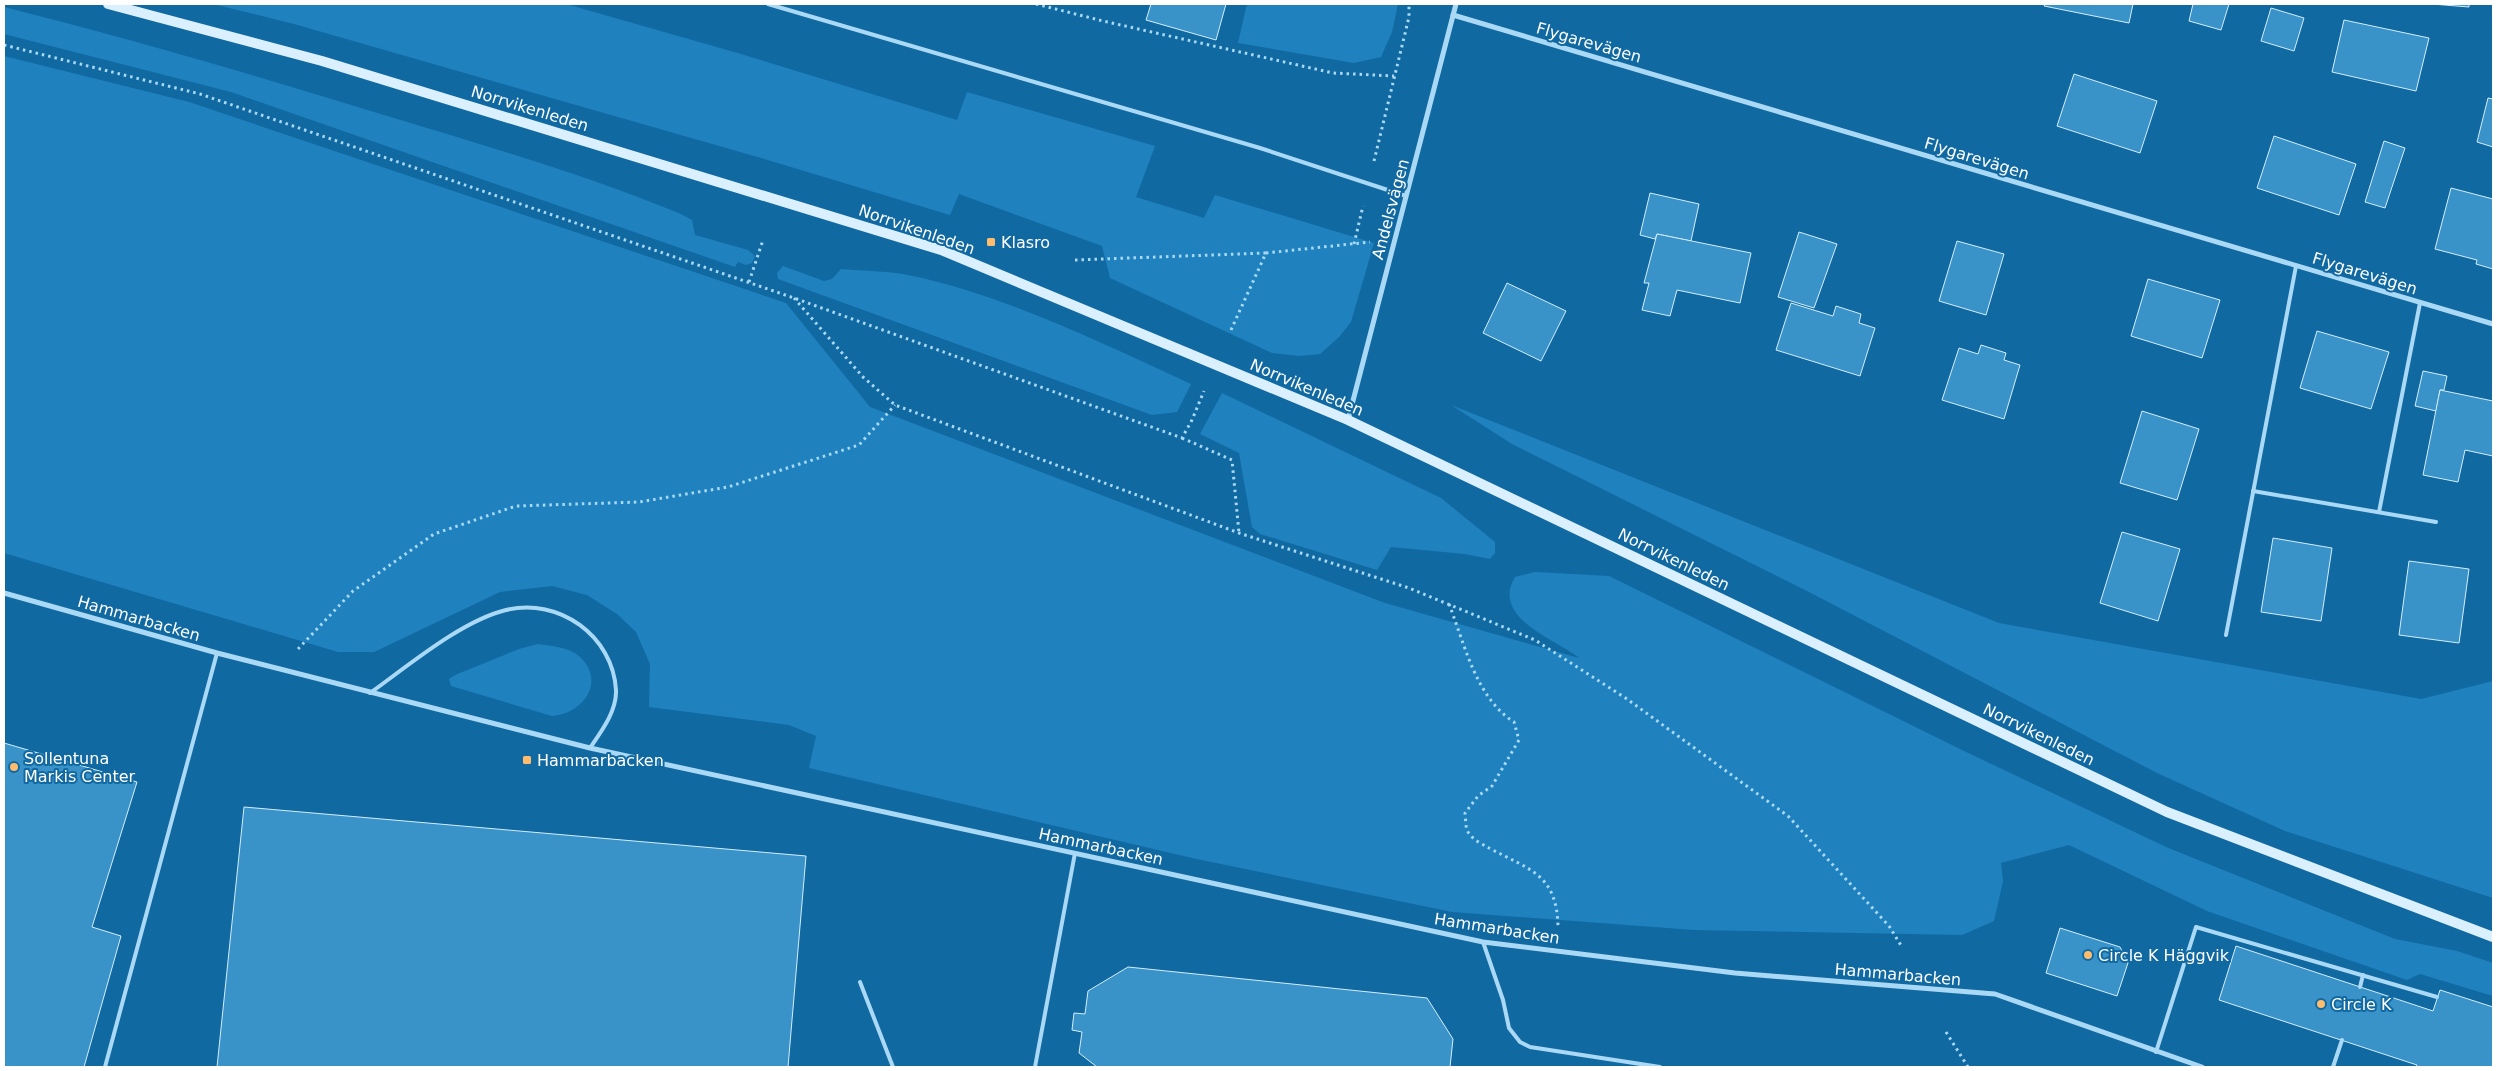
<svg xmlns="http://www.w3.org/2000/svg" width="2497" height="1071" font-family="'DejaVu Sans',sans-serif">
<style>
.green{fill:#1f82bf}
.building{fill:#3992c8;stroke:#d3eefe}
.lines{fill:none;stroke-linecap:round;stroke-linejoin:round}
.path{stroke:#aad9f6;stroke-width:3;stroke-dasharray:2.5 4;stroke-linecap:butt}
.service{stroke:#aad9f6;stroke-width:4}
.minor{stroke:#aad9f6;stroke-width:5}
.secondary{stroke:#dbf0fe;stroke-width:10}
.poi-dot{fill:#ffbc6e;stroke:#1169a2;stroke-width:2}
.labels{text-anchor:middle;stroke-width:4;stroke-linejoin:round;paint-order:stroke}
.street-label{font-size:16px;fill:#fff;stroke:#1169a2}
.poi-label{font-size:16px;fill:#fff;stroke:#1169a2;text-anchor:start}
</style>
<rect width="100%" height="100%" fill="#1169a2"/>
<g class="green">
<polygon points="213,4 566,4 741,54 957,120 967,92 1155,146 1136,197 1204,218 1215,195 1374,243 1351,322 1339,337 1320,354 1299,356 1272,353 1110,278 1102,246 959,194 950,215 761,158 294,24"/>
<polygon points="1247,4 1398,4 1392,32 1381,57 1354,63 1238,43"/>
<path d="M4 7C136 40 267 79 397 119 493 148 589 176 681 214L692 220 695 235 748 250 755 256 752 263 746 265 738 262 735 267 231 92 4 34Z"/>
<path d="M4 56 189 102 786 303 870 407 1385 603 1579 658C1557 640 1490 618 1515 577L1535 572 1609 576 1962 750 2166 847 2395 939 2457 951 2493 963V996L2420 974 2407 980 2207 911 2069 845 2001 863 2003 881 1994 921 1962 935 1694 930 1452 912 1192 858 809 768 816 736 789 725 649 707 650 664 636 632 617 614 587 595 552 586 500 592 374 652H338L4 553Z"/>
<path d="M783 266 824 281 832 279 841 269C864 271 890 271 913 276 1009 297 1101 343 1191 384L1177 412 1152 415 778 279 777 273Z"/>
<polygon points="1222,393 1441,498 1495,542 1495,553 1490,559 1465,554 1391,547 1377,570 1260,534 1252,527 1239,453 1200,434"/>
<polygon points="1451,405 1999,623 2421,699 2493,681 2493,898 2285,831 2157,773 1809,592 1512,444"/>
<path d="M538 644C551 646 568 647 579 656 607 681 583 714 552 716L451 686 449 679 455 675 519 649Z"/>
</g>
<g class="building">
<polygon points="1151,4 1226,4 1216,40 1146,20"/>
<polygon points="2045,4 2133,4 2129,23 2044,6"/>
<polygon points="2193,4 2229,4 2221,30 2189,21"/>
<polygon points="2432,4 2469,4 2469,7"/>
<polygon points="2271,8 2304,18 2294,51 2261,41"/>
<polygon points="2344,20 2429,38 2416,91 2332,72"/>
<polygon points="2074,74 2157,101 2140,153 2057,126"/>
<polygon points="2488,98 2493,99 2493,147 2477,142"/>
<polygon points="2274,136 2356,164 2339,215 2257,188"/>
<polygon points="2384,141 2405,148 2385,208 2365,202"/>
<polygon points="2451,188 2493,199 2493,269 2476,264 2477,260 2435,249"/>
<polygon points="1650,193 1699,204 1691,241 1657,234 1655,239 1640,235"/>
<polygon points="1799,232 1837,244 1814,308 1778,297"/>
<polygon points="1657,234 1751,253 1740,303 1677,290 1670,316 1642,310 1649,283 1644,283"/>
<polygon points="1957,241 2004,254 1986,315 1939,301"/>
<polygon points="2148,279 2220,300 2202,358 2131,336"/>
<polygon points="1507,283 1566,311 1541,361 1483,333"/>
<polygon points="1791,303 1833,316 1836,306 1861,314 1859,323 1875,328 1860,376 1776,350"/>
<polygon points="2317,331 2389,352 2371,409 2300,388"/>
<polygon points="1981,345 2006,353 2004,360 2020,365 2004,419 1942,400 1959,348 1978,354"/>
<polygon points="2423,371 2447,376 2444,390 2440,390 2436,411 2415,406"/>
<polygon points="2440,390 2493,401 2493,456 2465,450 2458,482 2423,475"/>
<polygon points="2142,411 2199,429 2177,500 2120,483"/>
<polygon points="2122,532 2180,549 2158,621 2100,603"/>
<polygon points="2273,538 2332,548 2321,621 2261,612"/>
<polygon points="2409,561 2469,569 2459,643 2399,635"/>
<polygon points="4,743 137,782 92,927 121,936 84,1067 4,1067"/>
<polygon points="244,807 806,856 788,1067 217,1067"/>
<polygon points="2060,928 2120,947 2128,963 2117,996 2046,973"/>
<polygon points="2236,946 2433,1011 2440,990 2493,1007 2493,1067 2416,1067 2417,1065 2219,1000"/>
<polygon points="1128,967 1427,998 1453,1039 1450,1067 1097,1067 1079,1053 1082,1032 1072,1030 1074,1013 1085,1014 1088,991"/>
</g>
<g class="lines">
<g class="path">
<polyline points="1036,4 1103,21 1333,73 1394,76"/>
<polyline points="4,45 200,94 794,298 1182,438 1192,420 1204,391"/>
<polyline points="1374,161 1409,17 1409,4"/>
<polyline points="1354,244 1363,206"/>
<polyline points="1075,260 1266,253"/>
<polyline points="749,282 763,240"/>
<polyline points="794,298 863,377 895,405 1239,533 1409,588 1535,640 1627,699 1788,816 1889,926 1902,947"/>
<polyline points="1231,330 1266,253 1370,242"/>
<polyline points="1182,438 1232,460 1239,533"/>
<path d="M1449 604C1465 645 1476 698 1514 722L1519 740 1492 786 1478 796 1465 813C1466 818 1465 827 1468 832 1473 840 1482 844 1489 848 1530 870 1557 874 1558 927"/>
<polyline points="298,649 353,591 434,534 516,506 639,502 728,487 859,445 895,405"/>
<polyline points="1946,1032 1968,1067"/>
</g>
<g class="service">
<polyline points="768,4 1260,148 1406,196"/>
<polyline points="2253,491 2436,522"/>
<polyline points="2379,512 2420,303"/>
<polyline points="2226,635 2296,266"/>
<path d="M370 693C408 666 461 621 506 610 559 597 613 636 616 690 617 711 601 732 590 748"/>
<polyline points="1483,942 1503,1000 1509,1028 1520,1042 1530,1047 1660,1067"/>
<polyline points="860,982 893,1067"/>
<polyline points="2360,987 2363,975"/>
<polyline points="2156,1052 2196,927 2437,997"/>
<polyline points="105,1067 217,653"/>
<polyline points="1035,1067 1075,853"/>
<polyline points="2333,1067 2342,1040"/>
</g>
<g class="minor">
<polyline points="1453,15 2493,324"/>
<polyline points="1348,420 1456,4"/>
<polyline points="4,593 217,653 590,748 1483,942 1735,973 1995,994 2202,1067"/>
</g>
<polyline class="secondary" points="108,4 322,61 941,250 1348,420 2167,812 2493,937"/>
</g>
<g class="poi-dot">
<rect x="986" y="237" width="10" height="10" rx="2.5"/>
<rect x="522" y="755" width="10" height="10" rx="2.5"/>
<circle cx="14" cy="767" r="5"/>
<circle cx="2088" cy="955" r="5"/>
<circle cx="2321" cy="1004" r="5"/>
</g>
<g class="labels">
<g class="street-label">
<text transform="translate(1589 42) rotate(16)" y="6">Flygarevägen</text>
<text transform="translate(530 108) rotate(17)" y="6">Norrvikenleden</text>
<text transform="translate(1977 158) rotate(17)" y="6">Flygarevägen</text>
<text transform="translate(1390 209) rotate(-75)" y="6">Andelsvägen</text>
<text transform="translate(917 229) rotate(19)" y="6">Norrvikenleden</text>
<text transform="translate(2365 273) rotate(17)" y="6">Flygarevägen</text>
<text transform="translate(1307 387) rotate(23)" y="6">Norrvikenleden</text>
<text transform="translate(1674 559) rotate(26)" y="6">Norrvikenleden</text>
<text transform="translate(139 618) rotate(16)" y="6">Hammarbacken</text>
<text transform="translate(2039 734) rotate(26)" y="6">Norrvikenleden</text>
<text transform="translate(1101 846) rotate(12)" y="6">Hammarbacken</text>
<text transform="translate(1497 928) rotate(9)" y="6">Hammarbacken</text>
<text transform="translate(1898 974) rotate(5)" y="6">Hammarbacken</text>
</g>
<g class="poi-label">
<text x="1001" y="248">Klasro</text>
<text x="24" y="764">Sollentuna<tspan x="24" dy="18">Markis Center</tspan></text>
<text x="537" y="766">Hammarbacken</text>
<text x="2098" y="961">Circle K Häggvik</text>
<text x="2331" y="1010">Circle K</text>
</g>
</g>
<rect width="2497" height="1071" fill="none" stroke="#ffffff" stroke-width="10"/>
</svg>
